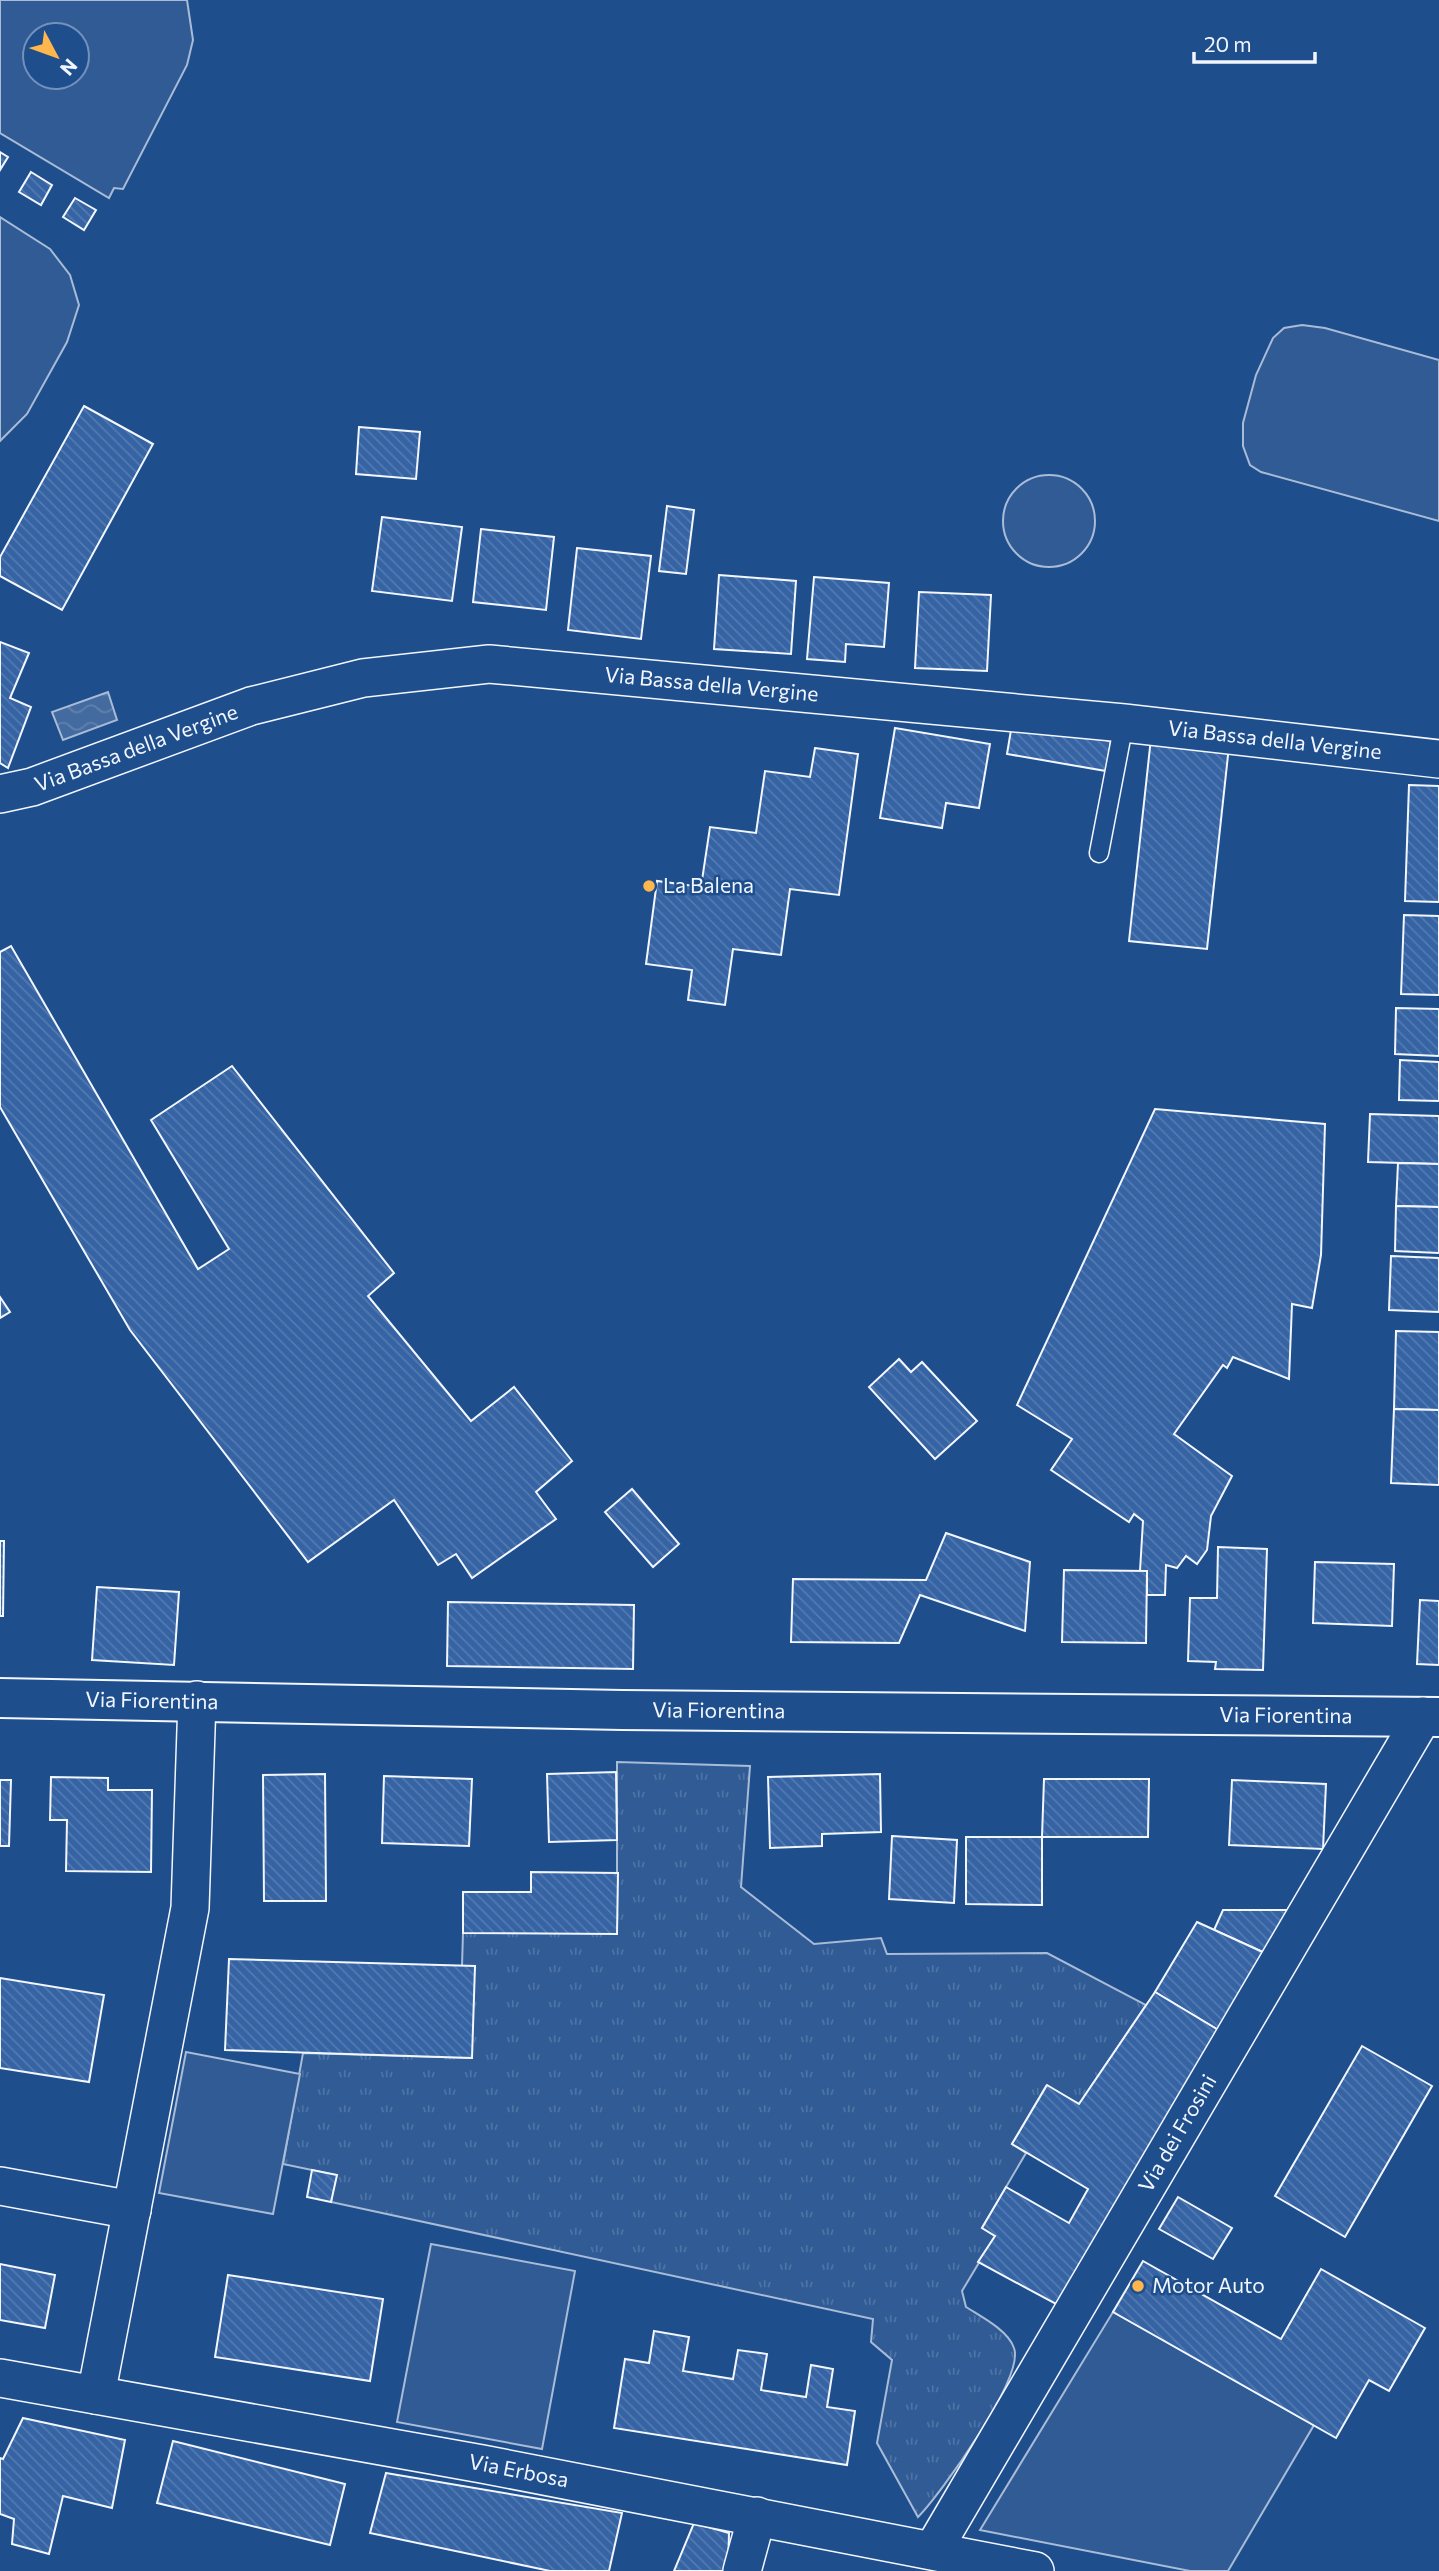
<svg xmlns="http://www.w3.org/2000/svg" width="1439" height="2571" font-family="Commissioner,sans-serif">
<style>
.grass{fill:url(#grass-tufts);stroke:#a8bbd7;stroke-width:2}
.built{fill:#305b95;stroke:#a8bbd7;stroke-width:2;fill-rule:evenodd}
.water{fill:url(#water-waves);stroke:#a8bbd7;stroke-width:2}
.building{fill:url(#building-back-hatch);stroke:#f2f6ff;stroke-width:2}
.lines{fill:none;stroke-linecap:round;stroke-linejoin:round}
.lane-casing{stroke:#f2f6ff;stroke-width:21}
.street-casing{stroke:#f2f6ff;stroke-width:40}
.secondary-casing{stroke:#f2f6ff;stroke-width:42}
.lane{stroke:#1f4e8c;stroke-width:18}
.street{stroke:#1f4e8c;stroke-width:37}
.secondary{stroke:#1f4e8c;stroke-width:38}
.poi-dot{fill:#ffb74d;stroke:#1f4e8c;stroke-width:2.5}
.labels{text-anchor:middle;stroke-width:5;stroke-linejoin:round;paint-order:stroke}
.street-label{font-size:21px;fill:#f2f6ff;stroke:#1f4e8c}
.poi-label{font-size:21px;fill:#f2f6ff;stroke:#1f4e8c;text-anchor:start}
</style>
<defs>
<pattern id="grass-tufts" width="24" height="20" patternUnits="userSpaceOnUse" patternTransform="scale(1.75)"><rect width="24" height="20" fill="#305b95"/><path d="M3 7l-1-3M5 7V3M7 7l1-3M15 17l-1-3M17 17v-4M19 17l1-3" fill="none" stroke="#4e73a5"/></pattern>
<pattern id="water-waves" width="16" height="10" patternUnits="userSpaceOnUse" patternTransform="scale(1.75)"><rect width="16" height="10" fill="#446ba0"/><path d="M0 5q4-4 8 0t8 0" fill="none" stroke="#5f81ae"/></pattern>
<pattern id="building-back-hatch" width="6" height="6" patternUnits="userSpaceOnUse" patternTransform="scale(1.75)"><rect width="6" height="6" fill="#3563a3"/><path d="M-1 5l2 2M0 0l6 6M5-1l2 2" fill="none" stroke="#537ab1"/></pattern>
</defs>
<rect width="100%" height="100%" fill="#1f4e8c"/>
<path class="grass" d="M617 1762 750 1766 741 1887 814 1944 881 1938 887 1954 1047 1953 1146 2005 1079 2104 1046 2086 1012 2144 1026 2153 982 2228 995 2236 962 2291 966 2307C980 2316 1008 2330 1014 2348 1025 2377 940 2495 918 2517L877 2443 892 2360 871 2342 873 2319 331 2202 336 2175 283 2164 303 2053 472 2058 462 1966 463 1933H617Z"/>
<g class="built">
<path d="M0 0H187L193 40 187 65 123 189 114 188 109 198 0 133ZM35 35H77V77H35Z"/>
<polygon points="0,217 50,249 70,275 79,305 67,342 27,414 0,441"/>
<polygon points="1302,325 1325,328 1439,360 1439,521 1261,472 1250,465 1243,446 1243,423 1256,375 1273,338 1284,328"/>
<circle cx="1049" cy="521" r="46"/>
<polygon points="186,2052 300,2074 273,2214 159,2193"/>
<polygon points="431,2244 575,2271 542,2449 397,2422"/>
<polygon points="1113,2312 1314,2425 1228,2571 1190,2571 980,2530"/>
</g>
<polygon class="water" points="108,692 117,720 63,740 52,712"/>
<g class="building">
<polygon points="0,152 8,157 0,170"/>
<polygon points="31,172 52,185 41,205 19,192"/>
<polygon points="75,198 96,210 84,230 63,217"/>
<polygon points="84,406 153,444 62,610 0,576 0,557"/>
<polygon points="359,427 420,432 416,479 356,474"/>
<polygon points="667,506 694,510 686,574 659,571"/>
<polygon points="382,517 462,527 452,601 372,591"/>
<polygon points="481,529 554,537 546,610 473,602"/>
<polygon points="577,548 651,556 641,639 568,630"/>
<polygon points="719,575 796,581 791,654 714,649"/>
<polygon points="814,577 889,583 884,647 846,644 845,662 807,659"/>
<polygon points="919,592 991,595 987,671 915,668"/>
<polygon points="0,642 29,653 10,698 31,707 8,768 0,763"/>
<polygon points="1012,724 1111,741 1106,771 1007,754"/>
<polygon points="895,728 990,744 979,808 946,803 942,828 880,818"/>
<polygon points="1151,738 1229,746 1207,949 1129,941"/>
<polygon points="815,748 858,754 839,895 790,889 781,955 733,949 725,1005 688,1000 692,970 646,964 657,881 701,887 710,827 756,833 765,771 810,777"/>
<polygon points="1409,785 1439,786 1439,902 1405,901"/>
<polygon points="1404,915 1439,916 1439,995 1401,994"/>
<polygon points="11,946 198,1269 229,1249 151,1120 232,1066 394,1273 368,1296 471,1421 514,1387 572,1461 536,1492 556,1519 472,1578 456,1554 438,1565 394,1500 308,1562 130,1330 0,1107 0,952"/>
<polygon points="1396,1008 1439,1009 1439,1056 1395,1054"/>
<polygon points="1400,1060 1439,1062 1439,1101 1399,1100"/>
<polygon points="1155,1109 1325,1124 1321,1255 1312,1308 1292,1304 1289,1379 1233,1357 1227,1368 1223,1365 1174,1434 1232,1476 1211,1516 1207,1550 1197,1564 1186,1556 1177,1568 1166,1565 1165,1595 1147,1595 1147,1571 1140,1571 1143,1521 1134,1514 1129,1522 1051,1470 1072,1439 1017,1405"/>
<polygon points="1370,1114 1439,1116 1439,1164 1368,1162"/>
<polygon points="1398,1163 1439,1164 1439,1207 1396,1206"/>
<polygon points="1396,1206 1439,1207 1439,1253 1395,1251"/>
<polygon points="1391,1256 1439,1258 1439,1312 1389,1310"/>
<polygon points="0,1297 10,1312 0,1318"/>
<polygon points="1396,1331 1439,1332 1439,1410 1394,1409"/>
<polygon points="899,1359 911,1372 922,1362 977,1421 935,1459 869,1387"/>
<polygon points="1394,1409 1439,1410 1439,1485 1391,1483"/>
<polygon points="632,1489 679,1544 653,1567 605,1512"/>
<polygon points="946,1533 1030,1562 1025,1631 920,1595 899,1643 791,1642 793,1579 926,1580"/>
<polygon points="0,1541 4,1541 3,1616 0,1616"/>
<polygon points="1218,1547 1267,1549 1263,1670 1215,1669 1216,1662 1188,1661 1190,1598 1217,1598"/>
<polygon points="1315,1562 1394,1564 1392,1626 1313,1623"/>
<polygon points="1064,1570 1147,1571 1146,1643 1062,1642"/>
<polygon points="97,1587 179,1592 174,1665 92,1660"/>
<polygon points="1420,1600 1439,1601 1439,1665 1417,1664"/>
<polygon points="448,1602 634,1605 633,1669 447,1666"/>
<polygon points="616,1772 617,1840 549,1842 547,1774"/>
<polygon points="325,1774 326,1901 264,1901 263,1775"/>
<polygon points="880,1774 881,1832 822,1834 822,1846 770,1848 768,1777"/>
<polygon points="384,1776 472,1779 469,1846 382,1843"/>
<polygon points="51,1777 108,1778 108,1790 152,1790 151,1872 66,1871 67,1820 50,1820"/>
<polygon points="1044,1779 1149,1779 1148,1837 1042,1837"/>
<polygon points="0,1780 11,1780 9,1846 0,1846"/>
<polygon points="1232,1780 1326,1784 1323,1849 1229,1845"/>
<polygon points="892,1836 957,1840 954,1903 889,1899"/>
<polygon points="966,1837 1042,1837 1042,1905 966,1904"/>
<polygon points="531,1872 618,1873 617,1934 463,1933 463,1892 531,1892"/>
<polygon points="1223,1910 1291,1910 1267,1954 1214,1930"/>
<polygon points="1197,1922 1267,1954 1220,2031 1155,1992"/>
<polygon points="229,1959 475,1966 472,2058 225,2050"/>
<polygon points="0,1978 104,1995 89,2082 0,2068"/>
<polygon points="1155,1992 1220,2031 1056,2304 978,2262 995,2236 982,2228 1006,2187 1069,2223 1088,2189 1012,2144 1047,2085 1079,2104"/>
<polygon points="1362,2046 1432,2086 1345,2237 1275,2196"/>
<polygon points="312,2170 337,2175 331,2202 307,2197"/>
<polygon points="1178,2197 1232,2228 1213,2259 1159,2229"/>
<polygon points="1143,2261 1281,2339 1321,2269 1425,2328 1389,2391 1369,2380 1336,2438 1113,2312"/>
<polygon points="0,2264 55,2275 45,2328 0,2320"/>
<polygon points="228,2275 383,2299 370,2381 215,2357"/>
<polygon points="654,2331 689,2337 683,2371 733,2379 738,2350 767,2354 761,2390 806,2397 811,2365 833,2369 827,2407 855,2411 847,2465 614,2428 625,2359 649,2363"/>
<polygon points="23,2418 125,2440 112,2508 63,2496 49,2554 12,2544 14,2519 0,2514 0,2458 3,2459"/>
<polygon points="173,2441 345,2484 330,2545 157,2503"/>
<polygon points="386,2473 622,2513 609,2571 550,2571 370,2533"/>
<polygon points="694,2523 729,2533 728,2571 674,2571"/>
</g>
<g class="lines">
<defs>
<polyline id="lane" points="1099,853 1124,723"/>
<g id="street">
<path id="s1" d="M0 794 32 787 251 706 363 678 489 664 1124 723 1439 759"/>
<polyline points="0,2186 132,2210"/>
<path id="s2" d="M0 2378 482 2464 1035 2571"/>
<polyline points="96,2395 190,1908 197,1700"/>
<path id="s3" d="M933 2550 1423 1716"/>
<polyline points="742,2571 757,2516"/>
</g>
<g id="secondary">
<path id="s4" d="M0 1698 622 1710 1439 1717"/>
</g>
</defs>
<use href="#lane" class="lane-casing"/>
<use href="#street" class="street-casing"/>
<use href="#secondary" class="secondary-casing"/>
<use href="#lane" class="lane"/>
<use href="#street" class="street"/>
<use href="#secondary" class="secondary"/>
</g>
<g class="poi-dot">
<circle cx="649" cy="886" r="7"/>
<circle cx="1138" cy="2286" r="7"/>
</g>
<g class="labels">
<g class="street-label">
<text dy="7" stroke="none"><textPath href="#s1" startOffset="732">Via Bassa della Vergine</textPath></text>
<text dy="7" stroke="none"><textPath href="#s1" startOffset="1298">Via Bassa della Vergine</textPath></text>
<text dy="7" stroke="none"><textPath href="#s1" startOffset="144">Via Bassa della Vergine</textPath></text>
<text dy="7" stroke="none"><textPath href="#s4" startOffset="152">Via Fiorentina</textPath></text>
<text dy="7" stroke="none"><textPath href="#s4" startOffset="719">Via Fiorentina</textPath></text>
<text dy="7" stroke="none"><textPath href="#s4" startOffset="1286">Via Fiorentina</textPath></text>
<text dy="7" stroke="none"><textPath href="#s3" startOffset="483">Via dei Frosini</textPath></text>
<text dy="7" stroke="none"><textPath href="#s2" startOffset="527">Via Erbosa</textPath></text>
</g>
<g class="poi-label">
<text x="663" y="893">La Balena</text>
<text x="1152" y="2293">Motor Auto</text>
</g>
</g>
<g transform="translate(56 56) rotate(131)"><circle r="33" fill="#1f4e8c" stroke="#7391ba" stroke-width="2"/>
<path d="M0-5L12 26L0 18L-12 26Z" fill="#ffb74d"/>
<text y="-10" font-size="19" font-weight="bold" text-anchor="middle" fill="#f2f6ff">N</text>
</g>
<path d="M1194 52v10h121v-10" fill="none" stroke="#f2f6ff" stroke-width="3.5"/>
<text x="1204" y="52" font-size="21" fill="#f2f6ff" stroke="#1f4e8c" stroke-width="5" paint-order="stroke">20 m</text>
</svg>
